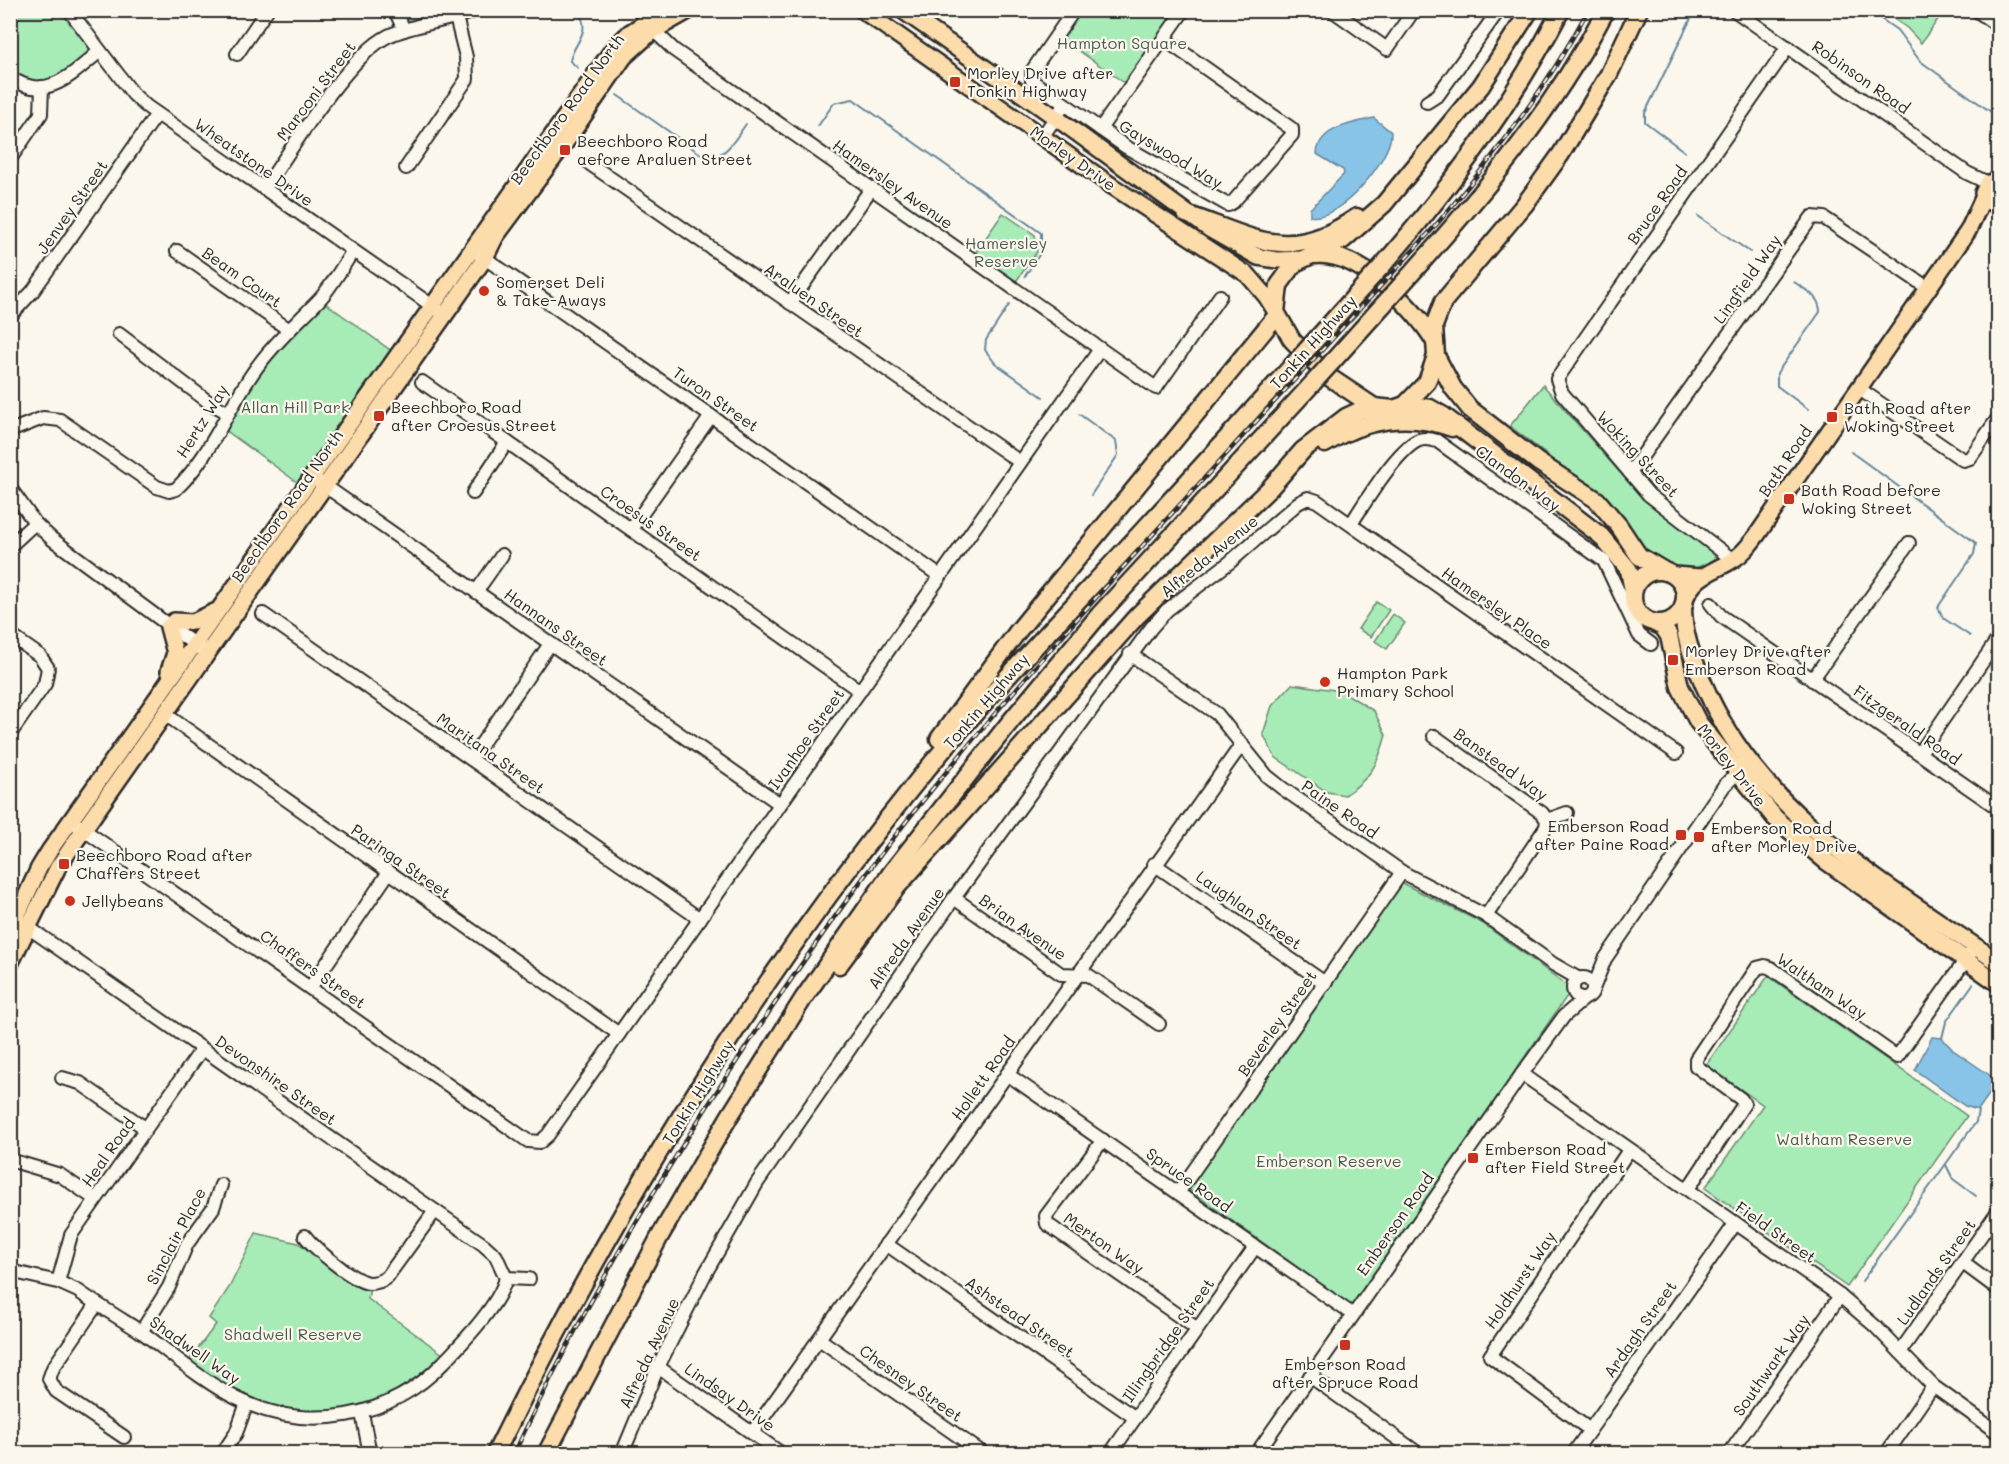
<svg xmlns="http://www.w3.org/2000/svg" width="2009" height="1464" font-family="Mali,sans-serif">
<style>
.green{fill:#a7ebb6;stroke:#698b70;stroke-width:1.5}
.water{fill:#88c3e8;stroke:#63869c;stroke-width:1.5}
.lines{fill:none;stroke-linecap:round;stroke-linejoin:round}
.stream{stroke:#63869c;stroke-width:2}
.minor-casing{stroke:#2b2b2b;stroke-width:16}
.major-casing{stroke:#2b2b2b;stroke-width:20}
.highway-casing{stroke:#2b2b2b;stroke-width:21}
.minor{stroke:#fbf7ec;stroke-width:12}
.major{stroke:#fddcac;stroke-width:15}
.highway{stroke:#fddcac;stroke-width:16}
.rail-casing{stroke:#2b2b2b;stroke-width:4.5}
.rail{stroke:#fbf7ec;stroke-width:2;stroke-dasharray:7;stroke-linecap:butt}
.highway-bridge-casing{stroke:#2b2b2b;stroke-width:21;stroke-linecap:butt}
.highway-bridge{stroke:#fddcac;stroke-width:16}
.poi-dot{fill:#c8321e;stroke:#fbf7ec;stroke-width:2}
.labels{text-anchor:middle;stroke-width:4.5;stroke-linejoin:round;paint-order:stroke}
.park-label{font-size:16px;fill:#4a5b4e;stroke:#fbf7ec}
.poi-label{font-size:16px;fill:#2b2b2b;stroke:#fbf7ec;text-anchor:start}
.street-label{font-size:16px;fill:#2b2b2b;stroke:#fbf7ec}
</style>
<rect width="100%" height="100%" fill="#fbf7ec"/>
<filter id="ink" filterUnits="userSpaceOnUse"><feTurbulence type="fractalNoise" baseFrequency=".0167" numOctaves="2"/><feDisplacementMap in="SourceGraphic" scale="12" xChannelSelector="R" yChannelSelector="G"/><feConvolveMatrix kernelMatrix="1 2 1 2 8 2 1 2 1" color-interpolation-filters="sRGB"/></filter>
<g filter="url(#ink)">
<g class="green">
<polygon points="21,11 69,11 100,51 50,86 11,77 11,25"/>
<polygon points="395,11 476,11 404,30"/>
<polygon points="1074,11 1184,11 1130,87 1057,35"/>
<polygon points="1882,11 1944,11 1921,43 1907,28"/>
<polygon points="1003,213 1035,235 1037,252 1012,287 971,259"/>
<polygon points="320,299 397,355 305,488 221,427 234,401"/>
<polygon points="1543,385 1643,499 1715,551 1714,560 1668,580 1660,578 1591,490 1510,426"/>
<polygon points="1376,602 1389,610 1371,637 1358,629"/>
<polygon points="1393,614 1405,623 1387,649 1375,641"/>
<path d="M1292 684 1342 691 1374 711 1386 735C1378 764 1371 778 1345 795L1327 792 1275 757 1263 734 1272 706Z"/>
<polygon points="1402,883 1482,923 1572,989 1351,1306 1188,1189"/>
<polygon points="1768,976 1967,1116 1847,1287 1705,1188 1763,1105 1706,1065"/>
<path d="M256 1233 298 1243 358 1285 370 1288 368 1299 444 1355C390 1412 310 1428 238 1394 220 1386 204 1372 188 1362L216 1324 209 1318 230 1286Z"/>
</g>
<g class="water">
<path d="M1374 118 1391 132C1393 157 1339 223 1310 216V209L1344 174 1343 170 1317 154C1318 127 1354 123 1374 118Z"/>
<polygon points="1932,1037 1942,1038 1953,1050 1994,1078 1993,1089 1978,1110 1965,1106 1915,1070"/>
</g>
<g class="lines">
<g class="stream">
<path d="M577 10C594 32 573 42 570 61L578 68"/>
<polyline points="1868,10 1897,30 1920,61 1998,117"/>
<path d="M617 95 705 157C726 159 735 139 746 124"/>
<polyline points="818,126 834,103 853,99 1041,233 1041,252 1025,276"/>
<polyline points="1685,152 1645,122 1645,113 1695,10"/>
<polyline points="1698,216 1750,252"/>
<path d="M1794 282C1805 290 1820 296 1820 312L1777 373V386L1808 409"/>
<polyline points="1009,305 986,340 985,350 995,363 1043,397"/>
<polyline points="1079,414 1116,441 1118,455 1091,495"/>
<polyline points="1851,452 1976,543 1974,554 1938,607 1943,618 1970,636"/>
<polyline points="1942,1038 1946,1022 1973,984"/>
<polyline points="1946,1165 1953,1179 1976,1196"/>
<polyline points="1862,1281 1976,1122 1978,1110"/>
</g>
<defs>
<g id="minor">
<polyline points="69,10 133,94 146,106 444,314"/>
<polyline points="395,10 404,30"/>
<polyline points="641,10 645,22 674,50 1156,388 1220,296"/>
<polyline points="1074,10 1032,71 1032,81 1126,147 1228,205 1233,202 1292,135 1292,129 1164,39"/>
<polyline points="1332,10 1387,49 1414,10"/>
<polyline points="1734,10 1967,173 1988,183"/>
<polyline points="1976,10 1998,26"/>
<polyline points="237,54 267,10"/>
<path d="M10 77C46 104 73 73 100 51"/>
<polyline points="1427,102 1438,95 1499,10"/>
<polyline points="1100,129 1184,10"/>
<polyline points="1042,137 1060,111"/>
<polyline points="10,159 41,114 42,87"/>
<polyline points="590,164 1020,462"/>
<polyline points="406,168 467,79 466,57 456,17"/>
<path d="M264 189C292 149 347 57 388 36 416 23 447 22 476 10"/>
<polyline points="177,251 288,329"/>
<polyline points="479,254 940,576"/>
<polyline points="790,303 871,189"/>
<polyline points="10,316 33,291 157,114"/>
<polyline points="119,334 210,403 227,412"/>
<polyline points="422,382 860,691"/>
<polyline points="1858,388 1963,460 1970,458 1998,418"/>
<path d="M10 431 43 418 60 420 157 487 169 491 176 489C212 455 228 406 257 367 275 342 298 322 319 300 332 286 342 267 353 251"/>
<polyline points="1630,473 1812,217 1824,218 1928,288"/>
<polyline points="318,481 780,804"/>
<polyline points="10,488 35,523 52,539 206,653"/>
<polyline points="473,493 507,442"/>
<path d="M1351 524C1364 504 1397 449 1419 440 1425 438 1431 439 1437 441L1604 561 1639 635 1651 644"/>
<polyline points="631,529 711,416"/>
<polyline points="10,546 35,523"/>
<polyline points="1733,560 1649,495 1562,393 1557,379 1788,47"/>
<polyline points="476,592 502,555"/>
<polyline points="1711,604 1721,616 1998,808"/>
<polyline points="263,614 700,919"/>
<polyline points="10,635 40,656 48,668 45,684 10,734"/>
<polyline points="1130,654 1217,714 1267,776 1282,788 1402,872 1486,916 1553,964 1579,979"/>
<polyline points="1812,680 1909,543"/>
<polyline points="165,714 619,1034"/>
<polyline points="1434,736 1542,813 1547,820 1546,827 1486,916"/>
<polyline points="1920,753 1998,639"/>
<polyline points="471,759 550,644"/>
<polyline points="1547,820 1567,813"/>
<polyline points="77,825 528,1141 540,1142 548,1135 1100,349"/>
<polyline points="1154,864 1325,983"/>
<polyline points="954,898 1061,974 1088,975 1159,1024"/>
<polyline points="22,923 484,1245 496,1256 506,1278"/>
<circle cx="1583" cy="988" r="10"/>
<polyline points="310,988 389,872"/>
<polyline points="1593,989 1605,959 1724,786 1743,767"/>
<polyline points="1007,1074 1352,1314"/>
<polyline points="1522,1074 1840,1296 1875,1326 1933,1386 1998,1433"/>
<polyline points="62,1078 80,1083 145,1128"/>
<polyline points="1103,1140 1046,1216 1047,1224 1196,1328"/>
<polyline points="10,1160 60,1175 95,1199"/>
<polyline points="1688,1189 1744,1104 1741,1099 1696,1066 1696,1059 1757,968 1765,966 1771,968 1897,1057 1970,954"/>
<polyline points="1178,1193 1402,872"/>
<path d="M305 1236C314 1248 354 1282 369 1283 376 1283 382 1281 387 1277L435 1211"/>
<polyline points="886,1244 1134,1417"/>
<polyline points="1963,1263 1998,1289"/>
<path d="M10 1271 58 1282 78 1291C99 1306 121 1319 143 1333 173 1355 202 1381 236 1398 306 1434 391 1419 444 1362 464 1341 499 1305 506 1278"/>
<polyline points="506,1278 529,1279"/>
<polyline points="58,1282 71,1235 202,1049"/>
<polyline points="97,1304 53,1368 49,1379 56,1391 124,1437"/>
<polyline points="141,1332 169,1287 187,1244 213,1208 221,1185"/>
<polyline points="819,1339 984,1454"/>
<polyline points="1900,1352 1998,1211"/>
<polyline points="658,1367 782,1454"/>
<polyline points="1310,1376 1419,1454"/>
<polyline points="362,1413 370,1454"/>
<polyline points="1590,1430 1490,1356 1629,1150"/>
<polyline points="752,1433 1242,744"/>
<polyline points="222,1454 236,1433 247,1403"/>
<polyline points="622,1454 658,1367 705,1274 757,1183 954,898 1151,628 1167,610 1230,562 1298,503 1308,498 1317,501 1676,753"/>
<polyline points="1110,1454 1255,1247"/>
<polyline points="1256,1454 1522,1074 1564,1016 1585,998"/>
<polyline points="1573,1454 1735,1224"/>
<polyline points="1729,1454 1840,1296"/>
<polyline points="1886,1454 1933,1386"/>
</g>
<g id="major">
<polyline points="862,10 1112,186 1248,275 1266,296 1276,312"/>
<polyline points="902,10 1055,117 1209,229 1258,257 1277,260 1304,259"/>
<polyline points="1998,181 1988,183 1983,193 1989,202 1998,204"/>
<polyline points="1674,575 1700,577"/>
<path d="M1684 601C1696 573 1711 574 1734 559 1744 553 1750 544 1757 535L1968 231 1984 196"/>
<polyline points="174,621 193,622 214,612"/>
<polyline points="168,627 175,653 169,671"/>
<polyline points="10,931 39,868 50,850 613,49 629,33 665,10"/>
<polyline points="10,964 58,867 84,829 485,258 496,236 565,143 624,57 653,31 690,10"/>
</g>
<g id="highway">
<polyline points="1530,10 1481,86 1384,204 1343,240 1295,263 1279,285 1276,312 1292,340 1326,375 1374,407 1393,409 1405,405 1427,382 1436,356 1434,326 1443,302 1525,204 1561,154 1609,74 1639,10"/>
<path d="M1186 214C1255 237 1287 265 1357 217"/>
<path d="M1316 255C1358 251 1414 307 1434 340"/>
<path d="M1382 266C1453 184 1510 107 1561 10"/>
<path d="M1403 283C1481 196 1551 114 1606 10"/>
<polyline points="1311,345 1363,287"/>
<polyline points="1436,356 1453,388 1470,409 1538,462 1597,500 1619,526 1639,556 1666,572"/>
<polyline points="1332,362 1384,304"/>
<polyline points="1405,405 1430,408 1444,416 1601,536 1629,570 1633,591"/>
<path d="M1325 444C1364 419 1408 412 1452 428"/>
<circle cx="1659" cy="597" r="26"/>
<path d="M1683 607C1683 636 1693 658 1704 685 1759 815 1887 885 1998 962"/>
<polyline points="1655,623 1663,627 1669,636 1680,687 1698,722 1775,818 1826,861 1998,983"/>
<polyline points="939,739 1018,631 1277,315"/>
<polyline points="839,965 897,887 1137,616 1270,488 1303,450 1346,417 1361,410 1378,408"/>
<path d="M495 1454C612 1216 751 986 918 780 990 692 1069 611 1146 527 1195 474 1243 420 1292 366"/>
<polyline points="546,1454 660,1236 729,1117 803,999 891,873 1010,722 1099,615 1313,383"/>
</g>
</defs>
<use href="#minor" class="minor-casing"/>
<use href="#major" class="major-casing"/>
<use href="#highway" class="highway-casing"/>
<use href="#minor" class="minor"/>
<use href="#major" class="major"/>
<use href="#highway" class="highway"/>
<defs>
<path id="rail" d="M514 1454C579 1313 659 1178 744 1050 801 963 860 878 925 798 1086 599 1265 415 1436 225 1493 158 1547 88 1588 10"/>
</defs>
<use href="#rail" class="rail-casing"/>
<use href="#rail" class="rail"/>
<defs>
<g id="highway-bridge">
<polyline points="1363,287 1382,266"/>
<polyline points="1384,304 1403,283"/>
<polyline points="1292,366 1311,345"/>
<polyline points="1313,383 1332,362"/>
</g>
</defs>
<use href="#highway-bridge" class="highway-bridge-casing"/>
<use href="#highway-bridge" class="highway-bridge"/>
</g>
</g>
<g class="poi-dot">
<rect x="949" y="76" width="12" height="12" rx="3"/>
<rect x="559" y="144" width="12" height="12" rx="3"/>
<circle cx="484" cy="291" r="6"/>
<rect x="373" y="410" width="12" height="12" rx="3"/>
<rect x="1826" y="411" width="12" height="12" rx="3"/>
<rect x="1783" y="493" width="12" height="12" rx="3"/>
<rect x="1667" y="654" width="12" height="12" rx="3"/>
<circle cx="1325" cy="682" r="6"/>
<rect x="1675" y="829" width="12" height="12" rx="3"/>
<rect x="1693" y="831" width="12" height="12" rx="3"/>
<rect x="58" y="858" width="12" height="12" rx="3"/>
<circle cx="70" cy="901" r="6"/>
<rect x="1467" y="1152" width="12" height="12" rx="3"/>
<rect x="1339" y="1339" width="12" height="12" rx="3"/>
</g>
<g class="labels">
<g class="park-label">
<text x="1122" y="49">Hampton Square</text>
<text x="1006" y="249">Hamersley<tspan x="1006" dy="18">Reserve</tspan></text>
<text x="295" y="413">Allan Hill Park</text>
<text x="1844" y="1145">Waltham Reserve</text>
<text x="1329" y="1167">Emberson Reserve</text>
<text x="293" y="1340">Shadwell Reserve</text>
</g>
<g class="poi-label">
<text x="967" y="79">Morley Drive after<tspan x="967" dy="18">Tonkin Highway</tspan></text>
<text x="577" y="147">Beechboro Road<tspan x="577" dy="18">aefore Araluen Street</tspan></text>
<text x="496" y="288">Somerset Deli<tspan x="496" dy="18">&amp; Take-Aways</tspan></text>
<text x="391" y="413">Beechboro Road<tspan x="391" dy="18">after Croesus Street</tspan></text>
<text x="1844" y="414">Bath Road after<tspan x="1844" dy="18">Woking Street</tspan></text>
<text x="1801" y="496">Bath Road before<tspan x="1801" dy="18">Woking Street</tspan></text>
<text x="1685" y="657">Morley Drive after<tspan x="1685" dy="18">Emberson Road</tspan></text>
<text x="1337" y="679">Hampton Park<tspan x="1337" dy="18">Primary School</tspan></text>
<text x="1669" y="832" text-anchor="end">Emberson Road<tspan x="1669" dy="18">after Paine Road</tspan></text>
<text x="1711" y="834">Emberson Road<tspan x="1711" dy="18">after Morley Drive</tspan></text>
<text x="76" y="861">Beechboro Road after<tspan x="76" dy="18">Chaffers Street</tspan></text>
<text x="82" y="907">Jellybeans</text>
<text x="1485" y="1155">Emberson Road<tspan x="1485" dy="18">after Field Street</tspan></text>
<text x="1345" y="1370" text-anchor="middle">Emberson Road<tspan x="1345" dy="18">after Spruce Road</tspan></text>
</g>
<g class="street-label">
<text transform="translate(1861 77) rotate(35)" y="6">Robinson Road</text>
<text transform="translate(316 91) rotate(-53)" y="6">Marconi Street</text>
<text transform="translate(567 109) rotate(-54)" y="6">Beechboro Road North</text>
<text transform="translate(1171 154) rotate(31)" y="6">Gayswood Way</text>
<text transform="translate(1073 158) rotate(35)" y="6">Morley Drive</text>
<text transform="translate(254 162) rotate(35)" y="6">Wheatstone Drive</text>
<text transform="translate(893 184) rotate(35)" y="6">Hamersley Avenue</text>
<text transform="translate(1657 205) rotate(-55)" y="6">Bruce Road</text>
<text transform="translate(72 207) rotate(-55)" y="6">Jenvey Street</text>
<text transform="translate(242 277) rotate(35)" y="6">Beam Court</text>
<text transform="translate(1747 279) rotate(-55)" y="6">Lingfield Way</text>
<text transform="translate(814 300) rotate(35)" y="6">Araluen Street</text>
<text transform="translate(1313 342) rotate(-48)" y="6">Tonkin Highway</text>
<text transform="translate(716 399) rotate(35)" y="6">Turon Street</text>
<text transform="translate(202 421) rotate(-58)" y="6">Hertz Way</text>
<text transform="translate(1638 454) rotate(47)" y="6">Woking Street</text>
<text transform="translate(1785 461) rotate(-56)" y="6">Bath Road</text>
<text transform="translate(1518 478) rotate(36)" y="6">Clandon Way</text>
<text transform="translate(287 506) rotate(-55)" y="6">Beechboro Road North</text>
<text transform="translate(651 523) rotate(35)" y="6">Croesus Street</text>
<text transform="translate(1209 556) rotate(-39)" y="6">Alfreda Avenue</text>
<text transform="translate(1497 608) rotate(35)" y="6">Hamersley Place</text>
<text transform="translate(556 627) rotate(35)" y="6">Hannans Street</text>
<text transform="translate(986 701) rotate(-49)" y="6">Tonkin Highway</text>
<text transform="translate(1907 725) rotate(35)" y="6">Fitzgerald Road</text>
<text transform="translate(806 739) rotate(-55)" y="6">Ivanhoe Street</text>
<text transform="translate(491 753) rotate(35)" y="6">Maritana Street</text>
<text transform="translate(1501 764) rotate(36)" y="6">Banstead Way</text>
<text transform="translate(1732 765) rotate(52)" y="6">Morley Drive</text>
<text transform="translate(1340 809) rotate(35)" y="6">Paine Road</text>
<text transform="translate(401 861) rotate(35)" y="6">Paringa Street</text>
<text transform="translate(1249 910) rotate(35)" y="6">Laughlan Street</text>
<text transform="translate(1023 927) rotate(35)" y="6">Brian Avenue</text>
<text transform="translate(906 938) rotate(-55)" y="6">Alfreda Avenue</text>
<text transform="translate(313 969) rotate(35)" y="6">Chaffers Street</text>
<text transform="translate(1822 986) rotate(34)" y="6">Waltham Way</text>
<text transform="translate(1277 1023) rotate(-55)" y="6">Beverley Street</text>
<text transform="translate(983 1078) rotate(-55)" y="6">Hollett Road</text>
<text transform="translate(276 1080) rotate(35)" y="6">Devonshire Street</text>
<text transform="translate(698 1092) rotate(-58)" y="6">Tonkin Highway</text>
<text transform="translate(108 1152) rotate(-55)" y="6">Heal Road</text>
<text transform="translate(1189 1180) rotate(35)" y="6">Spruce Road</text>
<text transform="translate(1395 1224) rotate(-55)" y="6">Emberson Road</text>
<text transform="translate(1776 1232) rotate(35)" y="6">Field Street</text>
<text transform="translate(176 1236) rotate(-62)" y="6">Sinclair Place</text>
<text transform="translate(1104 1243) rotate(35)" y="6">Merton Way</text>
<text transform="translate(1936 1272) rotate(-55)" y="6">Ludlands Street</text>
<text transform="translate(1520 1280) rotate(-56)" y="6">Holdhurst Way</text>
<text transform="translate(1020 1317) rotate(35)" y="6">Ashstead Street</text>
<text transform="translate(1640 1329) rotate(-55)" y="6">Ardagh Street</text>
<text transform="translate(1168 1340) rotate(-55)" y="6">Illingbridge Street</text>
<text transform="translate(195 1350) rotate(35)" y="6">Shadwell Way</text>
<text transform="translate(649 1353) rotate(-65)" y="6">Alfreda Avenue</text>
<text transform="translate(1771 1365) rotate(-55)" y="6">Southwark Way</text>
<text transform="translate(911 1383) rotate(35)" y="6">Chesney Street</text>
<text transform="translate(730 1397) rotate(35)" y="6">Lindsay Drive</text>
</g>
</g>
<rect width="2009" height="1464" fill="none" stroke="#fbf7ec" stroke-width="36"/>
<rect x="18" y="18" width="1973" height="1428" fill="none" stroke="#2b2b2b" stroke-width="2" filter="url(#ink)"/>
</svg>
